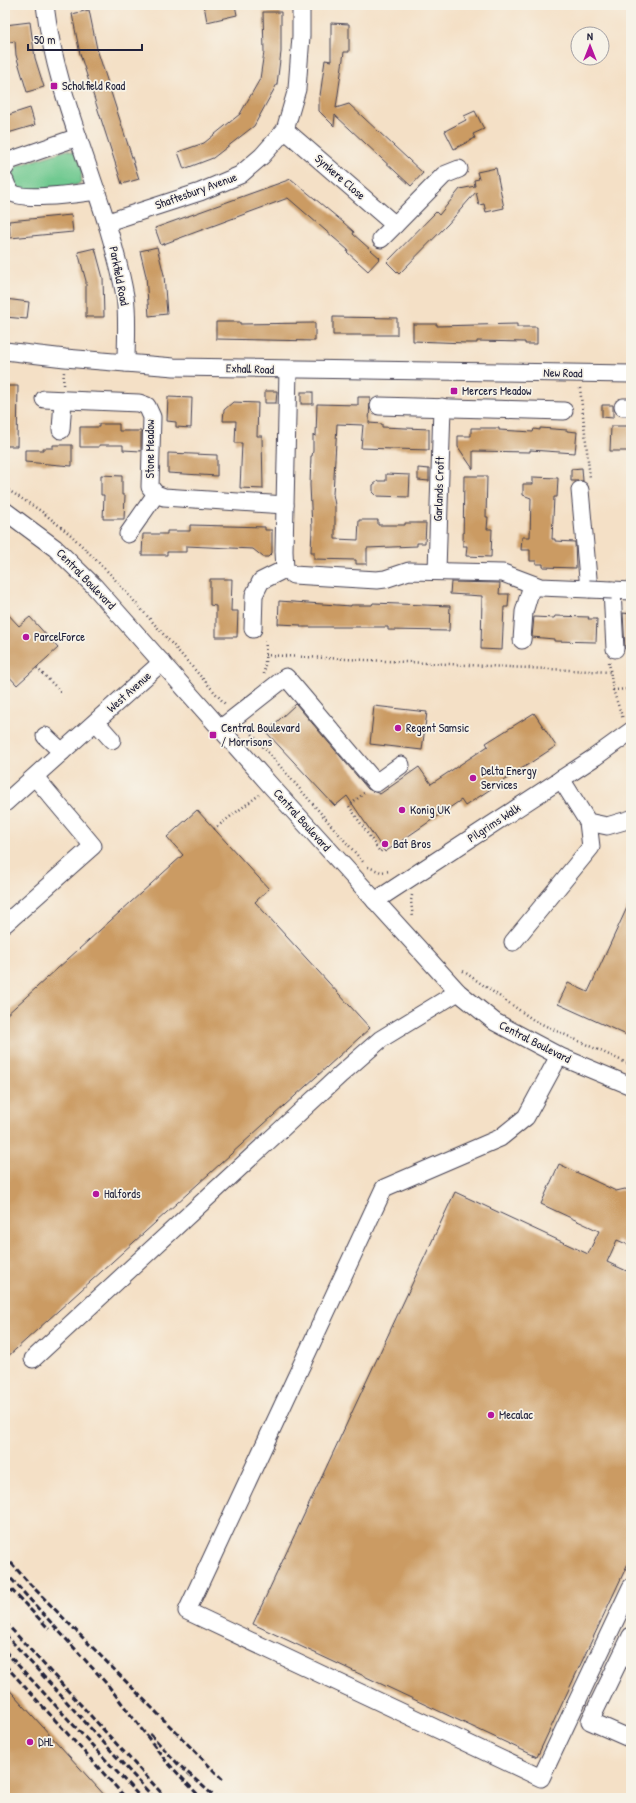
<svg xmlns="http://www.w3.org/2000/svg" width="636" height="1803" font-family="'Patrick Hand',sans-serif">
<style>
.green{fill:#6fc990;stroke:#487666}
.building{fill:#cb9b64}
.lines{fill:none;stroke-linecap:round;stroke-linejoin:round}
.minor-casing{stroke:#423e50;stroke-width:19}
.path{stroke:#423e50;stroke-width:2.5;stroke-dasharray:1 3;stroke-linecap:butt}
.minor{stroke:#fff;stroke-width:17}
.rail{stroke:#22223b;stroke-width:3;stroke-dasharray:6 3;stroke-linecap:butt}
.minor-bridge-casing{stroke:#423e50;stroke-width:19;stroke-linecap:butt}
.minor-bridge{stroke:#fff;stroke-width:17}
.poi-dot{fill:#b5179e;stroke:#f7f3e8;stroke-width:1.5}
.labels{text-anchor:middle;stroke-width:3.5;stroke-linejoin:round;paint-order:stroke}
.poi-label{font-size:12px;fill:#22223b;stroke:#f7f3e8;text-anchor:start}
.street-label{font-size:12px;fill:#22223b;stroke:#f7f3e8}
</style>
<rect width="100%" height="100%" fill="#f7f3e8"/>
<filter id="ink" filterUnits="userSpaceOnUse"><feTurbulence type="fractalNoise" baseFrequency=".025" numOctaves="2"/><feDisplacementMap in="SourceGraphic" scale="8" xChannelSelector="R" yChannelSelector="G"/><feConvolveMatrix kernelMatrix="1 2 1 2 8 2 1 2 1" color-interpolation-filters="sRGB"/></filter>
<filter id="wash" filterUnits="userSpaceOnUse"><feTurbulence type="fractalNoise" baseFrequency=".012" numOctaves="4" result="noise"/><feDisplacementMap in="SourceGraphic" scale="16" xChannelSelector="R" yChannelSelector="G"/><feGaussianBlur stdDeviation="0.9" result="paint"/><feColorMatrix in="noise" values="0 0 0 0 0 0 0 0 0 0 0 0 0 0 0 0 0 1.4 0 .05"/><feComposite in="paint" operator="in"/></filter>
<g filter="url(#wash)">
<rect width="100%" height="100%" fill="#f4e0c6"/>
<path class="green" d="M67 150 76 153 82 170 81 182 77 185 24 191C15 186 11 179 14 170L17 166Z"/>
<g id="blocks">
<g class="building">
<polygon points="204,5 235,5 237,15 207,22"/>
<polygon points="89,10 97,49 139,179 122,184 80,54 72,14"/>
<polygon points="263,12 281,12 281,52 277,84 254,126 213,158 184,169 178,152 204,143 240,114 260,79 264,52"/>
<polygon points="30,22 35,58 44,87 27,92 16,55 15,41 5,43 5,25"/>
<polygon points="331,23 349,24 349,52 344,52 336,108 349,104 423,173 411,186 335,115 334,126 319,111 319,97 320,96 325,60 331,61"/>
<polygon points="30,108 35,125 8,133 5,124 5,116"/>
<polygon points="475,111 484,129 473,134 475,138 454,149 445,131 466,120 464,116"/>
<polygon points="496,168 504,208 486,212 484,204 479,205 476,192 448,224 399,274 387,262 436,212 439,215 460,189 475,186 474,180 479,179 477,172"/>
<polygon points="291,179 343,222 354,232 353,234 380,258 368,271 347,252 348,250 288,198 161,245 155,228"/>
<polygon points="71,215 73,232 10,238 9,221"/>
<polygon points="157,247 164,275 167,314 149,316 146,276 140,251"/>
<polygon points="95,248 103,278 104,317 86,317 86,281 78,252"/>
<polygon points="5,299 29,302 27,319 5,317"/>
<polygon points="333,317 397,318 397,335 333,335"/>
<polygon points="216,322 240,322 240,324 315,323 315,341 216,339"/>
<polygon points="413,324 437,324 437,326 517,324 517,327 537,327 537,344 525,344 525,342 477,341 477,343 466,343 413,341"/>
<polygon points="5,386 18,386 17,446 5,446"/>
<polygon points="265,391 277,391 276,403 265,403"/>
<rect x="301" y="392" width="12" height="12"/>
<polygon points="168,397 192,398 191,428 176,427 176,422 167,421"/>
<polygon points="358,397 370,397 369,423 382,424 382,427 429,429 429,450 361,448 363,425 337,424 333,494 335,505 335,539 358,540 359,520 378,520 378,525 405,525 405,523 426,523 425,543 417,543 417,546 367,548 367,564 356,564 356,560 314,559 314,552 311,552 312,528 310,485 311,456 312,456 313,451 313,435 316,436 317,404 358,405"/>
<polygon points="233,402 258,403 257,436 262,436 263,489 240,488 242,443 235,443 236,421 223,421 224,410"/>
<polygon points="602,405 613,405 613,418 602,417"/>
<polygon points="99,424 119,424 119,431 141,431 141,451 123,450 123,445 99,445 99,447 80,447 80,427 99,427"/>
<polygon points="611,426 630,426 629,451 610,451"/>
<polygon points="471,428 499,428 499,430 533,432 534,429 540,430 540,428 567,430 567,431 577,432 575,453 530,450 530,452 473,451 473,469 458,447 458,436 471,436"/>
<polygon points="53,445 72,445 72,466 25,462 25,450 43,450 43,448 53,448"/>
<polygon points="168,453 217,455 217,476 168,473"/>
<polygon points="418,468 429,469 429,481 418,480"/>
<polygon points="582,468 583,481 571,481 571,469"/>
<polygon points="386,474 410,475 409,497 377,496 373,492 373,485 378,481 386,481"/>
<polygon points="101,475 122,476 122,495 125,495 124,519 103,519 104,495 101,495"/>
<polygon points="464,476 487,476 486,517 488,517 487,529 492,529 491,557 466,556 467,546 463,546"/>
<polygon points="533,477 558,478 557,497 554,497 552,539 555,539 555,541 575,542 576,568 543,567 543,564 536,564 536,561 530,561 530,550 521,550 522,537 530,537 531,498 523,495 523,484 533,484"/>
<polygon points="190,525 265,527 265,530 272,530 272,553 268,557 263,557 253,549 186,546 186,552 167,552 167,555 142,555 143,534 167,534 167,531 190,531"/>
<polygon points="210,579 232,579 231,611 238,611 237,637 216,637 216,606 210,605"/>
<polygon points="451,582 500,583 499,594 509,594 508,607 504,607 502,650 481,649 482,596 450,594"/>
<polygon points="279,601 351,606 351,605 372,605 373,603 450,606 449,631 388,630 388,627 300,627 300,625 278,624"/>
<polygon points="5,611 19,626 30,617 58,648 17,685 5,672"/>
<polygon points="623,613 631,614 631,649 625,649"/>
<polygon points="555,616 589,617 588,619 597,619 596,642 554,641 554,639 532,637 534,617 554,618"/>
<polygon points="296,704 368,789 380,794 419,767 431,784 488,746 486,743 534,713 556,746 465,806 461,800 385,852 347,796 335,806 266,732"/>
<polygon points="374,706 427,712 422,750 370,744"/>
<polygon points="197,810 269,889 255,902 370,1028 5,1359 5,1016 183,855 167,837"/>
<polygon points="631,899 631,1037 558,1004 568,983 588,992"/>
<polygon points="559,1164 616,1191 625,1189 631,1191 631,1246 617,1240 607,1262 631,1273 631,1557 537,1757 253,1624 455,1192 588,1254 599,1231 541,1204"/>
<polygon points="5,1685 107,1798 5,1798"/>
</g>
</g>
</g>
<g filter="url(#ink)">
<use href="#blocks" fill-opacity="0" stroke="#423e50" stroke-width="1"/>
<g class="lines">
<defs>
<g id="minor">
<path d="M45 5C57 106 107 197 125 296 128 316 126 343 126 363"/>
<polyline points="285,130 395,225 444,175 459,169"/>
<polyline points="5,168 9,161 78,137"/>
<path d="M5 181C6 184 8 189 11 192 23 202 80 193 97 191"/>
<polyline points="108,222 200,192 240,175 262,156 285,130 297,89 301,36 301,5"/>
<polyline points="381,239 395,225"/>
<polyline points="5,351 65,358 174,367 631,374"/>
<polyline points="44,399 139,403 147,406 152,417 150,487 156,494 164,497 285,505"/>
<polyline points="379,406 564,411"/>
<polyline points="623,407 631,407"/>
<polyline points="61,430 63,400"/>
<polyline points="5,511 55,548 94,586 271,786 458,992 495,1022 559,1056 631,1086"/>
<polyline points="128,534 156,494"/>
<polyline points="285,569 293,575 377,580 385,579 409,571 503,573 540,587 589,589 580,490"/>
<polyline points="285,569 284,551 288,370"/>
<polyline points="437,571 442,407"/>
<polyline points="253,629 254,595 261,581 285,569"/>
<polyline points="522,640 524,612 532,585"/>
<polyline points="615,649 612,590 631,591"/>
<polyline points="96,722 112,740"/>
<polyline points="220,729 286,677 376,783 401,765"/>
<polyline points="45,736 62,752"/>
<polyline points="561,779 588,822 607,826 631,819"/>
<polyline points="5,803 162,662"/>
<polyline points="375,901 595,757 631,731"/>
<polyline points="5,924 93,846 35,777"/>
<polyline points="513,942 591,847 588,822"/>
<polyline points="559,1056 526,1117 500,1138 384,1188 187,1611 541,1778 631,1587"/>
<polyline points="33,1359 341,1074 381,1039 458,992"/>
<polyline points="631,1636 590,1721 631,1739"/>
</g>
</defs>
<use href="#minor" class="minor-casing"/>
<g class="path">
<polyline points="63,385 64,372"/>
<polyline points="580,388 590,478"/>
<polyline points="5,488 41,511 71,535 110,574 226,705"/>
<polyline points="265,655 610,672"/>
<polyline points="609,662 613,690 623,719"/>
<polyline points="37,668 62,693"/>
<polyline points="264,674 265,664 266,639"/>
<polyline points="613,690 631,689"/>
<polyline points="247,728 364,863"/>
<polyline points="364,793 349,806 380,852 383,849"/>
<polyline points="214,829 259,795"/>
<polyline points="368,867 381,872 391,871"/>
<polyline points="412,895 411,901 413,918"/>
<polyline points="463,971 535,1021 631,1065"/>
</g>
<use href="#minor" class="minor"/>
<g class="rail">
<polyline points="5,1556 28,1582 224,1781"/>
<polyline points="5,1572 107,1684 166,1761 201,1798"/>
<polyline points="5,1583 49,1629"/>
<polyline points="5,1622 166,1798"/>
<polyline points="5,1634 154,1798"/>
<polyline points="5,1651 141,1798"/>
<polyline points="5,1665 126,1798"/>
<polyline points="150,1734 178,1764 216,1798"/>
</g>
<defs>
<polyline id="minor-bridge" points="589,589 612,590"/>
</defs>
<use href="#minor-bridge" class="minor-bridge-casing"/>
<use href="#minor-bridge" class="minor-bridge"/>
</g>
</g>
<g class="poi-dot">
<rect x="50" y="82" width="8" height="8" rx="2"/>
<rect x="450" y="387" width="8" height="8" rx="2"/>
<circle cx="26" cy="637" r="4"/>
<circle cx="398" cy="728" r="4"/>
<rect x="209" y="731" width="8" height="8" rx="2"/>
<circle cx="473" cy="778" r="4"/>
<circle cx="402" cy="810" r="4"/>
<circle cx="385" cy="844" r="4"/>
<circle cx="96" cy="1194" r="4"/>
<circle cx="491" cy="1415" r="4"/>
<circle cx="30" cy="1742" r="4"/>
</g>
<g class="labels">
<g class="poi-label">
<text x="62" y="90">Scholfield Road</text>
<text x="462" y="395">Mercers Meadow</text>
<text x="34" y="641">ParcelForce</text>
<text x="221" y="732">Central Boulevard<tspan x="221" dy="14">/ Morrisons</tspan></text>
<text x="406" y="732">Regent Samsic</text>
<text x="481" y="775">Delta Energy<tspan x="481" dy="14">Services</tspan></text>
<text x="410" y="814">Konig UK</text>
<text x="393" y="848">Bat Bros</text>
<text x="104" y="1198">Halfords</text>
<text x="499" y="1419">Mecalac</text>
<text x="38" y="1746">DHL</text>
</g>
<g class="street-label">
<text transform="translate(340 177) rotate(41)" y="4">Synkere Close</text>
<text transform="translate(196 191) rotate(-20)" y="4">Shaftesbury Avenue</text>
<text transform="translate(119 276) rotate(79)" y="4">Parkfield Road</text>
<text transform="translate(250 369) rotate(2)" y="4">Exhall Road</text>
<text transform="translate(563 373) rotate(1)" y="4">New Road</text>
<text transform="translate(150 449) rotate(-90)" y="4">Stone Meadow</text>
<text transform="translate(439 489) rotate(-88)" y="4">Garlands Croft</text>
<text transform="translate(86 579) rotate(46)" y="4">Central Boulevard</text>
<text transform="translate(129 692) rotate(-42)" y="4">West Avenue</text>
<text transform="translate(302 820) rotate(48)" y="4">Central Boulevard</text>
<text transform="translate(494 823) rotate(-33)" y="4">Pilgrims Walk</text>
<text transform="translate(535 1042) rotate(27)" y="4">Central Boulevard</text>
</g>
</g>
<rect width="636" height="1803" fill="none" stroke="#f7f3e8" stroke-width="20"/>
<g transform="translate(590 46)"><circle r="19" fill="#f7f3e8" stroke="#a29fa3"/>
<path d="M0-3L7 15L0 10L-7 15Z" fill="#b5179e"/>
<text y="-6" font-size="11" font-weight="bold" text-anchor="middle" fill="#22223b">N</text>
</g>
<path d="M28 44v6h114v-6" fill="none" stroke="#22223b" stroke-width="2"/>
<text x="34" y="44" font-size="12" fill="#22223b" stroke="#f7f3e8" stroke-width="3" paint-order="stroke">50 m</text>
</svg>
